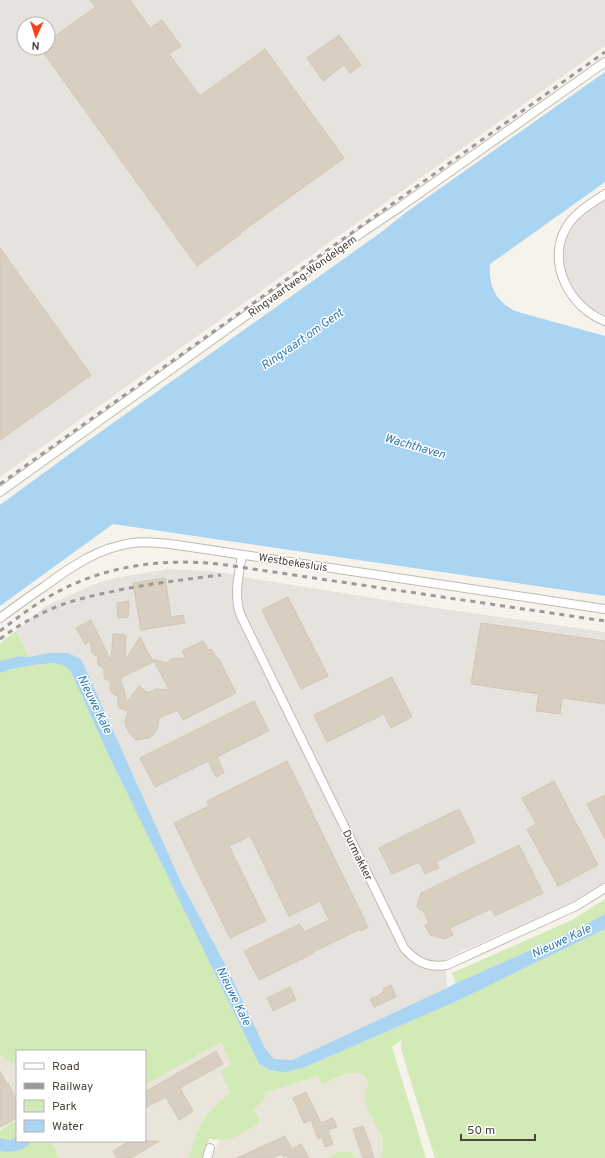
<svg xmlns="http://www.w3.org/2000/svg" width="605" height="1158" font-family="Overpass,sans-serif">
<style>
.residential{fill:#eae5da}
.industrial{fill:#e6e2dd;fill-rule:evenodd}
.green{fill:#d2eab5}
.water{fill:#a9d4f2}
.building{fill:#d8cfc1;stroke:#d3c7b4}
.lines{fill:none;stroke-linecap:round;stroke-linejoin:round}
.minor-casing{stroke:#c2bbae;stroke-width:10}
.minor{stroke:#fff;stroke-width:8}
.rail{stroke:#9a9a9a;stroke-width:3;stroke-dasharray:5 5;stroke-linecap:butt}
.labels{text-anchor:middle;stroke-width:3;stroke-linejoin:round;paint-order:stroke}
.street-label{font-size:11px;fill:#4b4439;stroke:#fff}
.water-label{font-size:12px;font-style:italic;fill:#2e7ab2;stroke:#fff}
</style>
<rect width="100%" height="100%" fill="#f6f3ec"/>
<g class="residential">
<polygon points="221,1042 231,1065 221,1070 231,1092 211,1110 198,1130 190,1151 189,1158 59,1158 51,1141 145,1141 145,1085"/>
<polygon points="0,1054 11,1063 17,1065 17,1120 1,1129 0,1127"/>
<polygon points="348,1073 359,1073 364,1076 368,1085 365,1097 368,1108 379,1130 383,1144 381,1151 381,1158 355,1158 352,1152 337,1152 327,1158 212,1158 219,1140 223,1140 256,1117 254,1110 266,1098 264,1093 318,1076 325,1084"/>
</g>
<g class="industrial">
<path d="M0 0H605V46L485 132 144 374 0 477ZM24 24H48V48H24Z"/>
<polygon points="605,197 605,314 593,310 581,300 571,288 564,269 564,242 579,215"/>
<polygon points="168,569 209,571 226,573 255,579 436,608 605,632 605,882 574,901 445,959 447,988 292,1060 274,1059 265,1048 226,966 181,882 81,659 68,653 49,653 29,657 16,631 44,607 92,585 115,578"/>
</g>
<g class="green">
<polygon points="16,631 29,657 20,656 0,661 0,643"/>
<path d="M53 663 62 665 70 670 108 754 259 1064 270 1070 303 1068 457 1001 605 929V1158H435L409 1076 401 1048 402 1040 392 1047 426 1158H381C381 1153 383 1147 383 1143 381 1129 364 1108 365 1097 365 1093 367 1088 368 1085 367 1082 366 1078 364 1076 355 1067 333 1079 325 1084L321 1083 318 1076 264 1093 266 1097 254 1110 260 1123 235 1137 223 1140 209 1139 204 1158H189C192 1142 200 1121 212 1109 217 1103 224 1098 231 1092L228 1088 221 1071 220 1070 231 1065 221 1042 145 1085V1051H17V1065L11 1063 1 1056 0 1054V673C17 667 35 665 53 663Z"/>
<polygon points="605,899 605,914 576,930 456,983 452,973 572,920"/>
<polygon points="17,1120 17,1137 10,1140 0,1138 0,1130"/>
<path d="M32 1141H51L59 1158H0V1151C8 1152 27 1147 32 1141Z"/>
<polygon points="337,1152 352,1152 355,1158 327,1158"/>
</g>
<g class="water">
<path d="M605 72V182L490 264C488 287 497 304 518 312L605 336V596L113 524 0 606V505L75 450 380 233 408 211Z"/>
<polygon points="49,653 68,653 81,659 181,882 226,966 265,1048 274,1059 292,1060 447,988 456,983 576,930 605,914 605,929 457,1001 303,1068 285,1072 270,1070 259,1064 108,754 70,670 62,665 53,663 34,665 12,669 0,673 0,661 20,656 29,657"/>
<path d="M17 1137V1141H32C25 1151 12 1153 0 1151V1138L10 1140Z"/>
</g>
<g class="building">
<polygon points="90,0 130,0 150,28 162,20 181,46 169,54 200,96 265,49 344,158 240,233 241,234 197,266 40,48 48,48 48,41 96,7"/>
<polygon points="339,35 361,65 350,73 344,65 323,81 307,58"/>
<polygon points="0,248 91,375 0,440"/>
<polygon points="165,578 171,617 183,615 185,623 141,630 133,583"/>
<polygon points="288,597 328,676 301,689 262,610"/>
<polygon points="129,601 128,617 118,618 117,603"/>
<polygon points="91,620 111,661 113,634 126,635 125,660 140,637 153,662 120,678 123,686 127,702 139,686 148,693 156,689 169,690 153,659 166,663 173,658 186,659 182,651 203,641 208,650 211,649 215,656 219,659 236,693 183,720 178,710 159,718 158,727 154,734 149,738 136,740 130,734 126,727 125,721 128,711 121,709 118,706 118,697 111,692 110,689 111,683 104,678 104,669 98,665 98,657 92,653 90,641 85,644 76,628"/>
<polygon points="481,623 605,641 605,704 562,698 560,714 536,711 539,694 471,684"/>
<polygon points="392,677 412,717 391,728 384,714 327,742 314,715"/>
<polygon points="254,701 269,731 217,757 224,773 216,777 208,761 155,787 140,758"/>
<polygon points="287,761 368,927 361,931 360,929 313,952 314,953 259,980 244,951 300,924 304,932 329,920 320,901 289,916 250,836 229,846 266,921 230,938 174,823 209,806 207,801"/>
<polygon points="554,781 598,865 558,886 527,829 536,824 522,798"/>
<polygon points="605,795 605,839 587,804"/>
<polygon points="459,809 475,842 436,862 439,868 425,874 419,862 392,874 379,848"/>
<polygon points="519,845 543,893 495,916 491,909 450,928 453,935 444,939 430,935 425,925 429,923 422,909 420,910 417,906 421,893"/>
<polygon points="391,985 396,997 374,1007 370,999 380,995 380,994 384,992 383,989"/>
<polygon points="290,987 296,1000 273,1011 267,998"/>
<polygon points="216,1051 223,1064 180,1088 193,1111 179,1120 166,1097 145,1108 145,1092"/>
<polygon points="0,1071 7,1084 8,1083 17,1101 17,1118 0,1127"/>
<polygon points="306,1092 321,1123 333,1118 337,1127 328,1130 333,1144 325,1147 322,1137 318,1139 311,1120 304,1123 293,1098"/>
<polygon points="363,1126 370,1145 374,1158 363,1158 353,1129"/>
<polygon points="285,1136 292,1149 301,1144 309,1158 288,1158 286,1155 283,1157 282,1154 272,1158 237,1158"/>
<polygon points="130,1141 159,1141 131,1158 117,1158 113,1151"/>
</g>
<g class="lines">
<defs>
<g id="minor">
<path d="M605 194C591 204 574 213 566 228 546 263 570 308 605 321"/>
<polyline points="0,492 364,231 400,207 605,62"/>
<path d="M242 555C239 575 233 596 241 616L404 948C416 962 428 968 447 965L576 906 605 888"/>
<path d="M0 618C15 607 30 596 45 586 72 566 98 548 132 543 147 541 163 543 177 545L605 609"/>
<polyline points="207,1158 210,1148"/>
</g>
</defs>
<use href="#minor" class="minor-casing"/>
<use href="#minor" class="minor"/>
<g class="rail">
<polyline points="0,484 605,52"/>
<path d="M0 631C16 619 32 606 50 596 104 565 165 557 226 565L605 621"/>
<path d="M0 639C17 626 36 615 56 607 78 598 101 594 124 589 156 583 188 579 221 575"/>
</g>
</g>
<g class="labels">
<g class="street-label">
<text transform="translate(302 276) rotate(-36)" y="4">Ringvaartweg-Wondelgem</text>
<text transform="translate(293 562) rotate(9)" y="4">Westbekesluis</text>
<text transform="translate(358 855) rotate(64)" y="4">Durmakker</text>
</g>
<g class="water-label">
<text transform="translate(302 339) rotate(-35)" y="4">Ringvaart om Gent</text>
<text transform="translate(415 446) rotate(16)" y="4">Wachthaven</text>
<text transform="translate(95 704) rotate(64)" y="4">Nieuwe Kale</text>
<text transform="translate(561 941) rotate(-25)" y="4">Nieuwe Kale</text>
<text transform="translate(234 996) rotate(64)" y="4">Nieuwe Kale</text>
</g>
</g>
<rect x="16" y="1050" width="130" height="92" fill="#ffffff" stroke="#b7b4b0"/>
<rect x="24" y="1063" width="20" height="6" fill="#ffffff" stroke="#b7b4b0"/>
<text x="52" y="1070" font-size="12" fill="#4b4439">Road</text>
<rect x="24" y="1083" width="20" height="6" fill="#9a9a9a" stroke="#b7b4b0"/>
<text x="52" y="1090" font-size="12" fill="#4b4439">Railway</text>
<rect x="24" y="1100" width="20" height="12" fill="#d2eab5" stroke="#b7b4b0"/>
<text x="52" y="1110" font-size="12" fill="#4b4439">Park</text>
<rect x="24" y="1120" width="20" height="12" fill="#a9d4f2" stroke="#b7b4b0"/>
<text x="52" y="1130" font-size="12" fill="#4b4439">Water</text>
<g transform="translate(36 36) rotate(183)"><circle r="19" fill="#ffffff" stroke="#b7b4b0"/>
<path d="M0-3L7 15L0 10L-7 15Z" fill="#fc3f1d"/>
<text y="-6" font-size="11" font-weight="bold" text-anchor="middle" fill="#4b4439">N</text>
</g>
<path d="M461 1134v6h74v-6" fill="none" stroke="#4b4439" stroke-width="2"/>
<text x="467" y="1134" font-size="12" fill="#4b4439" stroke="#ffffff" stroke-width="3" paint-order="stroke">50 m</text>
</svg>
